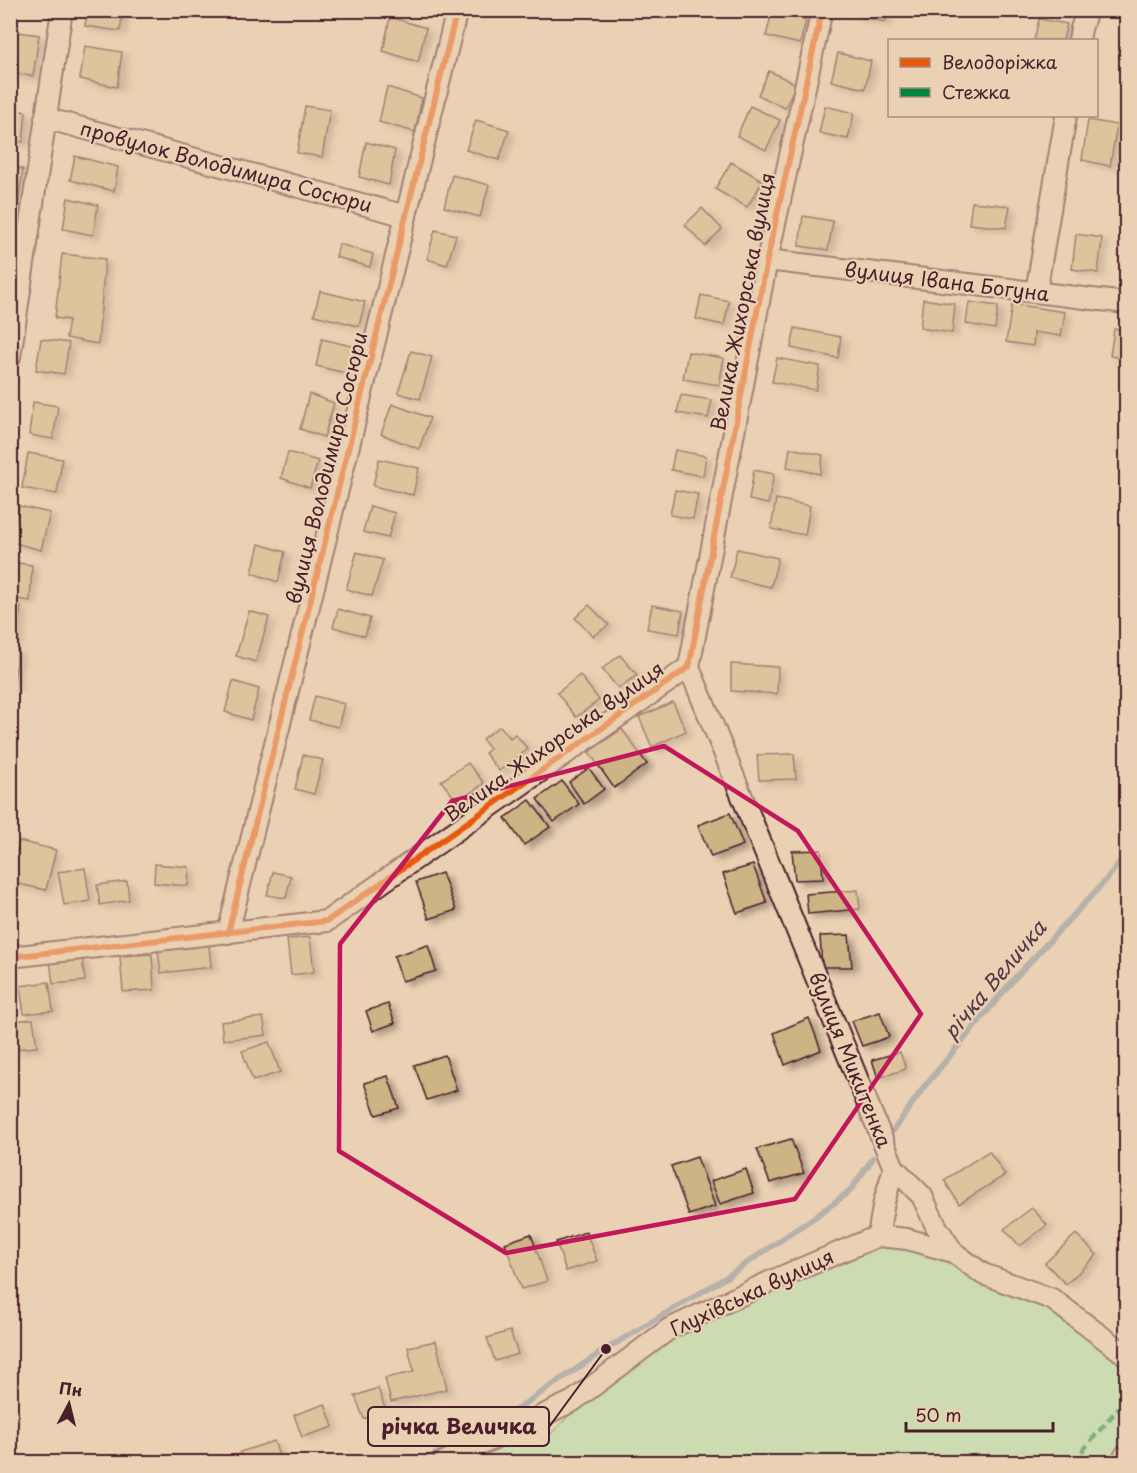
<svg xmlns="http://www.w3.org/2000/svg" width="1137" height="1473" font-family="'Playpen Sans',sans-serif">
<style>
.green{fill:#a6e6ae;stroke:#78826c;stroke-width:1.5}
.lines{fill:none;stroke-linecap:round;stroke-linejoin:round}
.stream{stroke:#7889a4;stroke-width:6}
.building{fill:#cdb484;stroke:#4a1f2b;stroke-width:1.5;filter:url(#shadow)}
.minor-casing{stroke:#4a1f2b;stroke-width:24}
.minor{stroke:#ebd1b3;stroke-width:20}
.quiet{stroke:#00873e;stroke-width:4.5;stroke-dasharray:9 4.5;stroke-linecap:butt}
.cycleway-casing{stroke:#ebd1b3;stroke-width:10}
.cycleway{stroke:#e8590c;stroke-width:6}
.marked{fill:none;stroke:#c2185b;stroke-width:4.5;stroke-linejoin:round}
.labels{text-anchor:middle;stroke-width:4.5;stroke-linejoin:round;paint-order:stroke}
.street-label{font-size:20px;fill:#4a1f2b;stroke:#ebd1b3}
.water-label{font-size:21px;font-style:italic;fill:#553949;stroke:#ebd1b3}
.leader{fill:none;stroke:#4a1f2b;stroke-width:2}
.callout-dot{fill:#4a1f2b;stroke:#ebd1b3;stroke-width:2}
.callout{fill:#ebd1b3;stroke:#4a1f2b;stroke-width:2}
.callout-label{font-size:21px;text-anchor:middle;font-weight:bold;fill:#4a1f2b}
</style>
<defs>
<filter id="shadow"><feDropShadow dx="6" dy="4" stdDeviation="3" flood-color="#0004"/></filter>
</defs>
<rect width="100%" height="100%" fill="#ebd1b3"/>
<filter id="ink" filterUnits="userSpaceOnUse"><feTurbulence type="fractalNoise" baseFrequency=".0167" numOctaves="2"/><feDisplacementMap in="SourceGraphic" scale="12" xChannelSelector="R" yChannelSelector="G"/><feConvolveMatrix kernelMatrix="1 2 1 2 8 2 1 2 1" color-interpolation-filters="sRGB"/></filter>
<g filter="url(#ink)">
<polygon class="green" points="867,1241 953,1252 1016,1286 1126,1364 1126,1428 1114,1462 457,1462 523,1434 541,1444 586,1398 669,1329"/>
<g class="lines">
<g class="stream">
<polyline points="893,1131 924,1087 1014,979 1106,880 1126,854"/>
<polyline points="421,1462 514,1411 606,1349 725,1278 819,1214 850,1191 873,1158"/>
</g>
</g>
<g class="building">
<polygon points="87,10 123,10 120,31 85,26"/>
<polygon points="854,10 888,10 885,22 853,15"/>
<polygon points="772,12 806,20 800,44 766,36"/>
<polygon points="390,17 426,28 418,62 383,51"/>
<polygon points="1039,19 1067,24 1063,40 1034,40"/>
<polygon points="11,31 39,35 33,76 10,73"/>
<polygon points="85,46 122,52 117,87 80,79"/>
<polygon points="838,53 871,61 865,89 831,81"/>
<polygon points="769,71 796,84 785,108 758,95"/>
<polygon points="387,87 422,98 415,132 379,122"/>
<polygon points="305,106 330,110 322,157 297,153"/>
<polygon points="750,106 780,120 766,150 737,136"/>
<polygon points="825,106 854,113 848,139 819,133"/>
<polygon points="10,109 26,112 23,142 10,140"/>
<polygon points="476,120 509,130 499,160 466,150"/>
<polygon points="1088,120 1117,125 1110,166 1082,160"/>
<polygon points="366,142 395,150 389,185 359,177"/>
<polygon points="75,156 118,167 114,191 70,180"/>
<polygon points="731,162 763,181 747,207 715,189"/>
<polygon points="10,167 23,169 18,203 10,202"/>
<polygon points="452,175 489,185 480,217 444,207"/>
<polygon points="68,198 98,205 93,235 63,229"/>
<polygon points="972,202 1010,206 1006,228 969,224"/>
<polygon points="702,208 722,229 705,246 685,225"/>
<polygon points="803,216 833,221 828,250 799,246"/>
<polygon points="435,230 456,235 447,265 427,259"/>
<polygon points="1076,234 1102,238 1098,273 1072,269"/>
<polygon points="339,244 373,254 370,267 336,257"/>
<polygon points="62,254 105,259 98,344 66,338 69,320 55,318"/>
<polygon points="320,291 365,302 359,326 314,315"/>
<polygon points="701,295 729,301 724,325 696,319"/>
<polygon points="923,299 955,304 952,333 920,328"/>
<polygon points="969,302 998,306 995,329 966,324"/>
<polygon points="1012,304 1065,312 1061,336 1034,332 1033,346 1006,342"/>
<polygon points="795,328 841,337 838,358 791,348"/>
<polygon points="1114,329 1126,331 1126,359 1110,356"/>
<polygon points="41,339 69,343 64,374 36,370"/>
<polygon points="322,339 356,347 350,374 316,366"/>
<polygon points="411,351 432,357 420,399 398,393"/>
<polygon points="688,352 724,358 719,385 683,379"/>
<polygon points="777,358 820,366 816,390 772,382"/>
<polygon points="309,394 334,403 324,437 300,429"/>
<polygon points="681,395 712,400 708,418 677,413"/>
<polygon points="33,402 58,406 53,439 29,435"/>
<polygon points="392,404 430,418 419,449 381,434"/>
<polygon points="790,448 823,455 820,474 787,467"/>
<polygon points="675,450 706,456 703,476 671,470"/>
<polygon points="288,452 318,461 310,488 281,478"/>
<polygon points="28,453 62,459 57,494 22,488"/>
<polygon points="379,459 419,468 413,495 373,486"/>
<polygon points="754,470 774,474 768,504 749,500"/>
<polygon points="675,490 698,494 693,519 670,515"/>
<polygon points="776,499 810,506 805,535 771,529"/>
<polygon points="19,506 50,513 41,550 11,542"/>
<polygon points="370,506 395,513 388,538 363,532"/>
<polygon points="259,544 285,552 278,582 252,573"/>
<polygon points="737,549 778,558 771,587 730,578"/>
<polygon points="357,552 383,560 372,596 346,589"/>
<polygon points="10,562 32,565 30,601 10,598"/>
<polygon points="10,605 21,607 16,641 10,641"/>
<polygon points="589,605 609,625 593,636 575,618"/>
<polygon points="652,605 683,611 679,634 647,629"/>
<polygon points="338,609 370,618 365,636 333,627"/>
<polygon points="249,611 269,617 256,662 236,656"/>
<polygon points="10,649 18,650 13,689 10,689"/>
<polygon points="620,655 637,675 618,688 602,669"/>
<polygon points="731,664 778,667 777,694 731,691"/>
<polygon points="580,675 599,700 576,717 557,693"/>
<polygon points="233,681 259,689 251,720 225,712"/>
<polygon points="315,696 344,704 338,727 309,720"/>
<polygon points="673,702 686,731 652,747 639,717"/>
<polygon points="500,726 510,738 515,734 528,749 499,771 485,753 490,749 482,739"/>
<polygon points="622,729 647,764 614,788 589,752"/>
<polygon points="794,754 796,779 759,780 757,755"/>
<polygon points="303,755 323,760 314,794 295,789"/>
<polygon points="468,763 484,783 458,802 441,781"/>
<polygon points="589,768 604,789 584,804 569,782"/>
<polygon points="562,781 579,804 554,822 537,799"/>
<polygon points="530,800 550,827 524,845 505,818"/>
<polygon points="730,813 743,845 711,857 698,825"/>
<polygon points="19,841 56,850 46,890 10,882"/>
<polygon points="821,850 823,879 795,880 792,851"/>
<polygon points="155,864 189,867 188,886 154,883"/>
<polygon points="753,865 767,903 737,913 723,874"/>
<polygon points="85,868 90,901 64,905 58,872"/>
<polygon points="273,872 291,876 286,898 267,895"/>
<polygon points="442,873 456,910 429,919 416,882"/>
<polygon points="127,881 129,900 100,905 97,885"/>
<polygon points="858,890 860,909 808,914 806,894"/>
<polygon points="849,935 852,967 822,967 820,936"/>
<polygon points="310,937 314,972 291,975 287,939"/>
<polygon points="209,945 211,967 161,973 158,951"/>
<polygon points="428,945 436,971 402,981 394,956"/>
<polygon points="152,954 154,990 123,992 120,956"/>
<polygon points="82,957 85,981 53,984 50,961"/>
<polygon points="49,982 53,1011 24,1014 20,986"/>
<polygon points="388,1004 395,1023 373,1031 366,1011"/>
<polygon points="880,1012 889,1037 862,1046 852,1021"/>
<polygon points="263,1017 266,1035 223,1040 221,1022"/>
<polygon points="809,1018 821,1050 785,1065 774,1033"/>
<polygon points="33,1019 37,1047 13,1049 10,1021"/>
<polygon points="269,1042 280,1072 253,1081 242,1051"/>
<polygon points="900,1052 906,1069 878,1078 872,1060"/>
<polygon points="445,1055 457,1090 427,1100 414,1065"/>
<polygon points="388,1076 399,1108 376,1115 364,1083"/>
<polygon points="791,1139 804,1173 770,1183 757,1149"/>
<polygon points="989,1151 1005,1175 959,1204 944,1180"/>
<polygon points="697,1157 715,1206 689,1215 671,1166"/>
<polygon points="746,1169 754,1193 720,1204 711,1181"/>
<polygon points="1032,1208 1047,1225 1020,1246 1004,1229"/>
<polygon points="586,1232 597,1261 566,1271 556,1242"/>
<polygon points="531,1234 547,1281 521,1289 505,1243"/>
<polygon points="1076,1234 1097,1255 1066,1284 1045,1263"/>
<polygon points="510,1331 518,1354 495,1361 487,1338"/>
<polygon points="436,1341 447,1389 391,1402 385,1378 414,1372 408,1347"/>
<polygon points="378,1388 386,1411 364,1419 355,1396"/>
<polygon points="325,1404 333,1427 302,1437 294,1415"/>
<polygon points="274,1441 281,1462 243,1462 240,1452"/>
<polygon points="1118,1446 1126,1451 1126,1462 1108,1462"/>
</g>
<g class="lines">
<defs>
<g id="minor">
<polyline points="1079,40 1081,29 1087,10"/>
<polyline points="45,118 406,216"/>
<polyline points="767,260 1126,303"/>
<polyline points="1036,292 1066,116"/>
<polyline points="10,357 62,10"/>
<polyline points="689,667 894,1168 922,1196 936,1226 953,1252 983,1274 1052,1299 1126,1355"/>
<polyline points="228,933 457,10"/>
<polyline points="10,957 327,921 689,667 767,260 822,10"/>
<polyline points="878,1236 907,1239 953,1252"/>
<polyline points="444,1462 573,1401 669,1329 769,1282 878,1236 884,1202 894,1168"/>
</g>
</defs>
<use href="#minor" class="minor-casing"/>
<use href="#minor" class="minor"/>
<polyline class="quiet" points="1073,1462 1126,1399"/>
<defs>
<g id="cycleway">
<polyline points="228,933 457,10"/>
<polyline points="10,957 327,921 689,667 767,260 822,10"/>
</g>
</defs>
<use href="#cycleway" class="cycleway-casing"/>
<use href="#cycleway" class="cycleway"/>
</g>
</g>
<path d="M0 0H1137V1473H0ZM664 746 798 831 921 1014 795 1199 506 1253 339 1151 340 944 452 801Z" fill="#ebd1b3" fill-opacity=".55" fill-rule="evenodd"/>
<path class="marked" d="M664 746 798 831 921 1014 795 1199 506 1253 339 1151 340 944 452 801Z"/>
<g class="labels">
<g class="street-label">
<text transform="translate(226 167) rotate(15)" y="7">провулок Володимира Сосюри</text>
<text transform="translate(947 282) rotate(7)" y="7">вулиця Івана Богуна</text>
<text transform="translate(743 302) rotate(-79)" y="7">Велика Жихорська вулиця</text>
<text transform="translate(327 468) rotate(-76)" y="7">вулиця Володимира Сосюри</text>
<text transform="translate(554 742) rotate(-35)" y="7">Велика Жихорська вулиця</text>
<text transform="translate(850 1060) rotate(68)" y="7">вулиця Микитенка</text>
<text transform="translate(752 1293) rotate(-25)" y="7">Глухівська вулиця</text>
</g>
<g class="water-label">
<text transform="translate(995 980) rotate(-50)" y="7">річка Величка</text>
</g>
</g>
<path class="leader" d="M606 1349L549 1427"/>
<circle class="callout-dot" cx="606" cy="1349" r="6"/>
<rect class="callout" x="368" y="1407" width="181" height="39" rx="6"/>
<g class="callout-label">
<text x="459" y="1434">річка Величка</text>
</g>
<rect width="1137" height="1473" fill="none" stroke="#ebd1b3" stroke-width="36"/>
<rect x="18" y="18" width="1101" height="1437" fill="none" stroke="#4a1f2b" stroke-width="2" filter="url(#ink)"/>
<rect x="888" y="39" width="210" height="78" fill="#ebd1b3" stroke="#ab8a7d" stroke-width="1.5"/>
<rect x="900" y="58" width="30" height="9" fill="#e8590c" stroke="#ab8a7d" stroke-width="1.5"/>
<text x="942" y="69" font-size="18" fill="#4a1f2b">Велодоріжка</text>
<rect x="900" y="88" width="30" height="9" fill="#00873e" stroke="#ab8a7d" stroke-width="1.5"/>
<text x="942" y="99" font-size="18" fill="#4a1f2b">Стежка</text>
<g transform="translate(69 1404) rotate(7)" stroke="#ebd1b3" stroke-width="4.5" paint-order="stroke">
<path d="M0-4.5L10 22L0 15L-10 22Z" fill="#4a1f2b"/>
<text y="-9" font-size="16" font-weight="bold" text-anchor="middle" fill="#4a1f2b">Пн</text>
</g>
<path d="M906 1422v9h147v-9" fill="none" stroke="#4a1f2b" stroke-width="3"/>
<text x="915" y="1422" font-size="18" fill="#4a1f2b" stroke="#ebd1b3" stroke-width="4.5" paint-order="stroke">50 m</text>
</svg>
